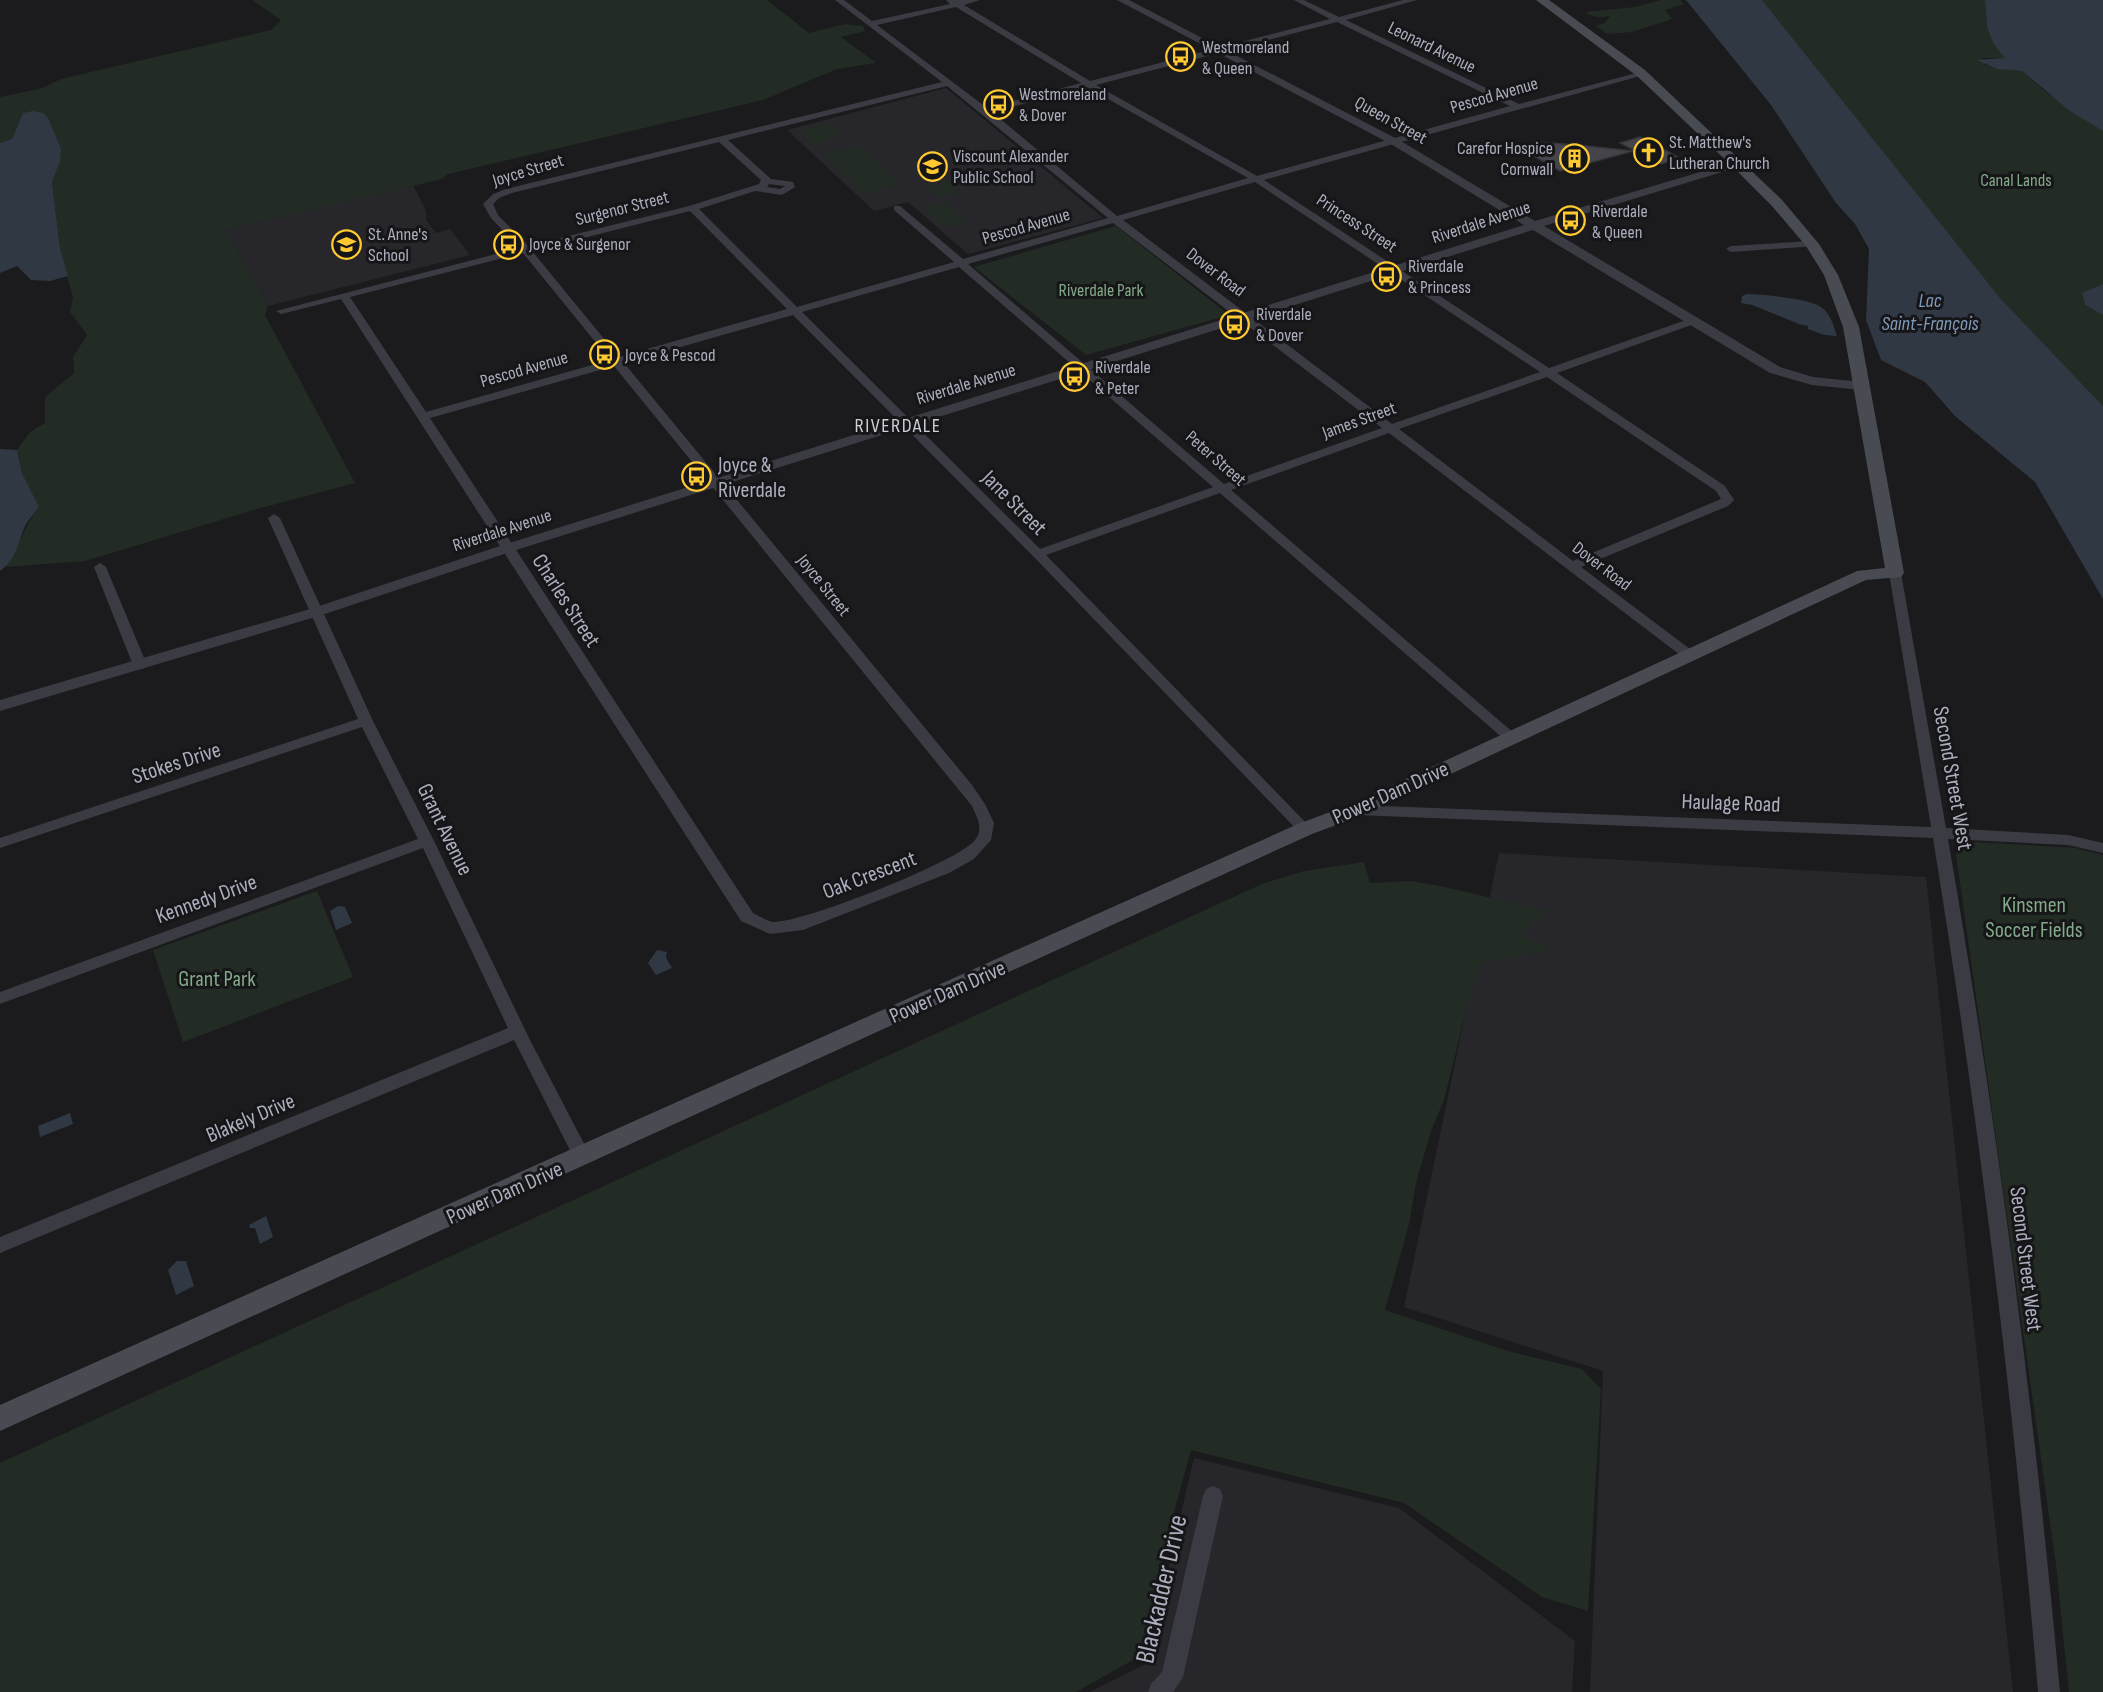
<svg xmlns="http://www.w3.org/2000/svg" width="2103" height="1692" font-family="'Sofia Sans Condensed',sans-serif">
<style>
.built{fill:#27262a}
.green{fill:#222c24}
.water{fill:#2f3843}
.building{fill:#44444a;stroke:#353439;stroke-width:1.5}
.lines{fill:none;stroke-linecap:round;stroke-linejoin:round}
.minor{fill:#3b3c43;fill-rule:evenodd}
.tertiary{fill:#3b3c43;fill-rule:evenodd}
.secondary{fill:#494b53;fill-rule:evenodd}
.labels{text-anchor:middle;stroke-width:6;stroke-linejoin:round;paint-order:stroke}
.far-poi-label{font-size:18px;fill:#acb0be;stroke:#161518;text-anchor:start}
.far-street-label{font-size:18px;fill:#acb0be;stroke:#161518}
.far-park-label{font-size:18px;fill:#82aa88;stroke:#161518}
.far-water-label{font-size:20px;font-style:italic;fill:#819bbb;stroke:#161518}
.far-neighbourhood-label{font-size:20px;letter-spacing:1.5px;fill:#ced0d9;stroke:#161518}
.poi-label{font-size:22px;fill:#acb0be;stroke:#161518;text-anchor:start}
.street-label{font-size:22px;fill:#acb0be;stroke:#161518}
.park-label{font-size:22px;fill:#82aa88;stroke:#161518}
.near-street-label{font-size:27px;fill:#acb0be;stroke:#161518}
</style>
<rect width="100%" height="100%" fill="#1b1b1d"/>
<g class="built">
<polygon points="946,88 1103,218 968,254 908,202 874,211 787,130"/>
<polygon points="413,185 426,211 426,220 436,233 450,229 470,255 268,306 224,230"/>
<polygon points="1499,853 1926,877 2013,1692 1590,1692 1603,1371 1404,1307"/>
<polygon points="1194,1458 1399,1508 1575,1641 1572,1692 1089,1692 1146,1664"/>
</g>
<g class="green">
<path d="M252 0H767L809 33 845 24 863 26 865 31 841 37 876 63 837 69 763 100 448 174 442 179 225 230 268 306 265 315 355 483 257 509 85 561 6 567C18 547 25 526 39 507L22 473 17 450 30 432 45 423V397L74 373 73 357 87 335 70 312 73 298 60 248 52 182 60 162 23 113 12 139 0 143V97L43 88 61 79 271 30 281 20Z"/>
<path d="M1661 0H1680L1684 4 1665 10 1672 19 1632 32 1607 34 1596 26 1605 23 1610 16C1601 17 1594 19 1586 12L1635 7Z"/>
<polygon points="1762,0 1985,0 1987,29 1993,43 2006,58 1982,58 1985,65 2022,71 2046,92 2103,131 2103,284 2082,294 2085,305 2103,315 2103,406 2001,299"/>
<polygon points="831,124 839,130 837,137 814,145 801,132 793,131"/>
<polygon points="859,146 900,185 864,193 823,154"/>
<polygon points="949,180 960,192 940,197 925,188"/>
<polygon points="944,202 967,221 945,227 923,207"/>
<polygon points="1116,226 1229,315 1086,355 974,267"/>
<polygon points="1973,842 2076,848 2103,855 2103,1692 2069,1692 2056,1565 1956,854 1960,845"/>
<polygon points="1364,862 1370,883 1411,881 1445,887 1547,911 1521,934 1552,950 1481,963 1468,1003 1444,1100 1431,1131 1416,1183 1409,1224 1385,1310 1508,1351 1582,1369 1601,1389 1588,1611 1542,1597 1404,1503 1191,1450 1175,1508 1140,1656 1076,1692 0,1692 0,1463 1262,884 1304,871"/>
<polygon points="317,891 353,977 183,1042 153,950"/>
</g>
<g class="water">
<polygon points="1686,0 1762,0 2001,299 2103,406 2103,599 2035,482 1955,416 1925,382 1881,360 1866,320 1869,249 1855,224 1836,203 1771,105"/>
<polygon points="1985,0 2103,0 2103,131 2070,111 2022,71 1997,69 1977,60 2005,58 1993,43 1987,28"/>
<polygon points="33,111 43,113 48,118 61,149 60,162 52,182 60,248 68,276 50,281 31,280 17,266 0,273 0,143 12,139 23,113"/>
<polygon points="2103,284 2103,315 2085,305 2082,293"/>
<path d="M1747 294C1761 294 1811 299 1821 307 1831 314 1833 325 1837 336L1824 335 1808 329V326L1799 324 1752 305 1741 303 1742 296Z"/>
<path d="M0 449 17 450 22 473 39 507C34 514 26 522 23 531 18 545 14 562 0 571Z"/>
<polygon points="338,906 345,907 352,923 336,930 330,911"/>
<polygon points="657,950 667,952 666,958 672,968 656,975 648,963"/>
<polygon points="70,1113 73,1124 40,1137 38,1126"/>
<polygon points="266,1216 273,1237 260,1244 255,1228 250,1228 249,1225"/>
<polygon points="177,1261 186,1261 194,1286 176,1295 168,1270"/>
</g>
<g class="building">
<polygon points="1640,137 1680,158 1661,164 1620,143"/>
<polygon points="1535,142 1578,145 1633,151 1560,171 1518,147"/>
</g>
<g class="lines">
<g class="minor">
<path d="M835 0H844L872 21 950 4 946 0H980L964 5 1090 81 1330 19 1294 0H1304L1339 17 1403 0H1417L1346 20 1519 104 1644 71V75L1264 180 1549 368 1689 319H1697V323L1557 373 1725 486 1734 500 1728 506 1581 567 1694 652 1696 655 1694 658H1684L1389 433 1231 490 1515 734 1517 737 1515 740H1505L1220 493 1046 555 1312 829 1310 833H1300L1034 557 793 315 624 363 972 785 985 804 994 823 991 840 974 859 949 873 803 930 770 934 741 921 341 299 281 314 276 311 519 248 491 218 483 204 493 194 506 189 942 82ZM956 7 1081 83 987 108 877 25ZM1337 22 1510 106 1257 176 1096 85ZM947 86 1108 218 963 259 900 206H894V210L954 262 797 307 699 209 755 191 782 195 795 187 793 182 771 179 728 140ZM1087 87 1248 178 1117 216 992 112ZM719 142 761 180 759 184 689 206 528 246 498 215 493 204 499 198 512 193ZM1255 182 1540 372 1392 424 1123 220ZM769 184 785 186 780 189 767 187ZM690 211 787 309 619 357 532 251ZM1113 223 1382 428 1224 484 968 264ZM523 253 610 360 426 412 350 297ZM959 267 1213 487 1040 549 802 312ZM614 366 972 806C977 817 984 829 975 840 958 862 802 923 773 922 767 921 759 916 753 913L430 418ZM1547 377 1716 491 1721 499 1573 561 1399 429Z"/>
<polygon points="1812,241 1817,244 1816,246 1731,252 1726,249 1731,246"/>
<polygon points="274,514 280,518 373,721 434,841 530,1040 591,1157 588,1162 582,1164 576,1162 514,1040 0,1253 0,1237 508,1028 423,848 0,1004 0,992 418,839 362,727 0,848 0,838 358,719 268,518"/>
<polygon points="100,563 106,567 147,665 145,668 140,669 133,665 94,567"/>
<path d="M1895 569 1901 573 1946 828 2068 835 2103 843V853L2068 845 1948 839C1997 1122 2034 1406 2060 1692H2038C2014 1406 1979 1121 1933 838L1356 815 1349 810 1356 805 1931 827 1889 573Z"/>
<polygon points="1213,1486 1220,1489 1223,1496 1183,1677 1173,1692 1148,1692 1151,1684 1162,1672 1203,1496 1206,1489"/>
</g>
<polygon class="tertiary" points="1117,0 1129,0 1399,140 1535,221 1734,162 1742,162 1742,166 1544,226 1780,367 1813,377 1862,382 1869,386 1862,390 1812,385 1770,373 1533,230 513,551 322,615 0,711 0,700 310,609 503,545 1524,225 1391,144"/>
<polygon class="secondary" points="1536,0 1549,0 1645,70 1782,200 1819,244 1838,275 1859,327 1904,573 1901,577 1866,580 1363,815 1312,834 0,1431 0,1405 1298,824 1349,805 1857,571 1885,568 1843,327 1824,275 1806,246 1772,206 1733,167 1637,76"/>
</g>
<defs>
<symbol id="bus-ring" viewBox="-11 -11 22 22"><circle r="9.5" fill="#161518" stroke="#ffca31" stroke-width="1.5"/><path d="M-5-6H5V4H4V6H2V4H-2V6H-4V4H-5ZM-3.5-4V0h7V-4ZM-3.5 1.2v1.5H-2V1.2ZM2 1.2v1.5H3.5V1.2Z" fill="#ffca31"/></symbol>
<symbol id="church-ring" viewBox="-11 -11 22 22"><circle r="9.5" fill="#161518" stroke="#ffca31" stroke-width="1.5"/><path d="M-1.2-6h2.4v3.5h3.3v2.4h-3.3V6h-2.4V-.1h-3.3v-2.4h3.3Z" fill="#ffca31"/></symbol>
<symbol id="building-ring" viewBox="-11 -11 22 22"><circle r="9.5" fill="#161518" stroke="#ffca31" stroke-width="1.5"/><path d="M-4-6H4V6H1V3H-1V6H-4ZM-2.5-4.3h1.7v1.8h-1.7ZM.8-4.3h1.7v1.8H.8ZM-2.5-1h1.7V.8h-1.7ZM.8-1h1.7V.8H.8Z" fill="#ffca31"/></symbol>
<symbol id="school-ring" viewBox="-11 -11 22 22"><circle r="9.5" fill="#161518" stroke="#ffca31" stroke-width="1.5"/><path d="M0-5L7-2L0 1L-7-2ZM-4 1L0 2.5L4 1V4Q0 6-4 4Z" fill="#ffca31"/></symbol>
</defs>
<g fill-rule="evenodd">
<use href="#bus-ring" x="1164" y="40" width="33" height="33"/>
<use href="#bus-ring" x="982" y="88" width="33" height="33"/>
<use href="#church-ring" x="1632" y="136" width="33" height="33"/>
<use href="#building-ring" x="1558" y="142" width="33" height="33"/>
<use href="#school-ring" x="916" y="150" width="33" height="33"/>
<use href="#bus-ring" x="1554" y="204" width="33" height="33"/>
<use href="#school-ring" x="330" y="228" width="33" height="33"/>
<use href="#bus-ring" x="492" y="228" width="33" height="33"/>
<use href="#bus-ring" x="1370" y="260" width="33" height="33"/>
<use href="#bus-ring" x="1218" y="308" width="33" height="33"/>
<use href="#bus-ring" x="588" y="338" width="33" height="33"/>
<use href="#bus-ring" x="1058" y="360" width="33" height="33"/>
<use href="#bus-ring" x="680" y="460" width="33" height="33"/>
</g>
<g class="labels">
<g class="far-poi-label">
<text x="1202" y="53">Westmoreland<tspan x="1202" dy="21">&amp; Queen</tspan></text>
<text x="1019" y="100">Westmoreland<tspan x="1019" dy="21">&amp; Dover</tspan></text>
<text x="1669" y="148">St. Matthew's<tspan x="1669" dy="21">Lutheran Church</tspan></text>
<text x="1553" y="154" text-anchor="end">Carefor Hospice<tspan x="1553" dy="21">Cornwall</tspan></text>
<text x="953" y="162">Viscount Alexander<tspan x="953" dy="21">Public School</tspan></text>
<text x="1592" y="217">Riverdale<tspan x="1592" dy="21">&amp; Queen</tspan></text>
<text x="368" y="240">St. Anne's<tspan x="368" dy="21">School</tspan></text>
<text x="529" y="250">Joyce &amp; Surgenor</text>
<text x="1408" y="272">Riverdale<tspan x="1408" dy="21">&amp; Princess</tspan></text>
<text x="1256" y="320">Riverdale<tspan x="1256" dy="21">&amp; Dover</tspan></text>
<text x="625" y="361">Joyce &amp; Pescod</text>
<text x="1095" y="373">Riverdale<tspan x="1095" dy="21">&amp; Peter</tspan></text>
</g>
<g class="far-street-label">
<text transform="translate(1432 47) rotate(26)" y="6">Leonard Avenue</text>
<text transform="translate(1494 95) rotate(-16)" y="6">Pescod Avenue</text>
<text transform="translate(1391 120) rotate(29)" y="6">Queen Street</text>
<text transform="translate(528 170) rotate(-17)" y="6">Joyce Street</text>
<text transform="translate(622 208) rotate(-14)" y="6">Surgenor Street</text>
<text transform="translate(1481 222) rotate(-18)" y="6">Riverdale Avenue</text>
<text transform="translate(1357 223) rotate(33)" y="6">Princess Street</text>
<text transform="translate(1026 226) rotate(-16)" y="6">Pescod Avenue</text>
<text transform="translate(1216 272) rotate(37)" y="6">Dover Road</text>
<text transform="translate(524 369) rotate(-16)" y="6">Pescod Avenue</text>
<text transform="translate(966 384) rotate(-17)" y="6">Riverdale Avenue</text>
<text transform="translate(1359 420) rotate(-20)" y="6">James Street</text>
<text transform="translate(1216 458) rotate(41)" y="6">Peter Street</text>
<text transform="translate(502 530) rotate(-18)" y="6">Riverdale Avenue</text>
<text transform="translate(1602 566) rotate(37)" y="6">Dover Road</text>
<text transform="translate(824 585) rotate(51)" y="6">Joyce Street</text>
</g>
<g class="far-park-label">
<text x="2016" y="186">Canal Lands</text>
<text x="1101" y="296">Riverdale Park</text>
</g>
<g class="far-water-label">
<text x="1930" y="307">Lac<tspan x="1930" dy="23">Saint-François</tspan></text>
</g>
<g class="far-neighbourhood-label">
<text x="898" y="432">RIVERDALE</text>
</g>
<g class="poi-label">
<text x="718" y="472">Joyce &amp;<tspan x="718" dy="25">Riverdale</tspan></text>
</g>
<g class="street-label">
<text transform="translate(1015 502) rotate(45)" y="8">Jane Street</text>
<text transform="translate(567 600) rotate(57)" y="8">Charles Street</text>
<text transform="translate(176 762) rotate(-18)" y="8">Stokes Drive</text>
<text transform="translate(1954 778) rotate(80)" y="8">Second Street West</text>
<text transform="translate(1390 792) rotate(-24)" y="8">Power Dam Drive</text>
<text transform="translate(1731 802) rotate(2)" y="8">Haulage Road</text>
<text transform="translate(446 829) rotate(64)" y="8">Grant Avenue</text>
<text transform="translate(869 874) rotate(-21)" y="8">Oak Crescent</text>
<text transform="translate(206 898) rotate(-20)" y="8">Kennedy Drive</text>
<text transform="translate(947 991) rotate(-24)" y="8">Power Dam Drive</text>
<text transform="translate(250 1117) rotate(-23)" y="8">Blakely Drive</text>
<text transform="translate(504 1192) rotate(-24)" y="8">Power Dam Drive</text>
<text transform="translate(2027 1259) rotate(83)" y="8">Second Street West</text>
</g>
<g class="park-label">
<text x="2034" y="912">Kinsmen<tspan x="2034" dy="25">Soccer Fields</tspan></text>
<text x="217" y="986">Grant Park</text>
</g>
<g class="near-street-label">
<text transform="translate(1161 1589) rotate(-77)" y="9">Blackadder Drive</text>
</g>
</g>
</svg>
